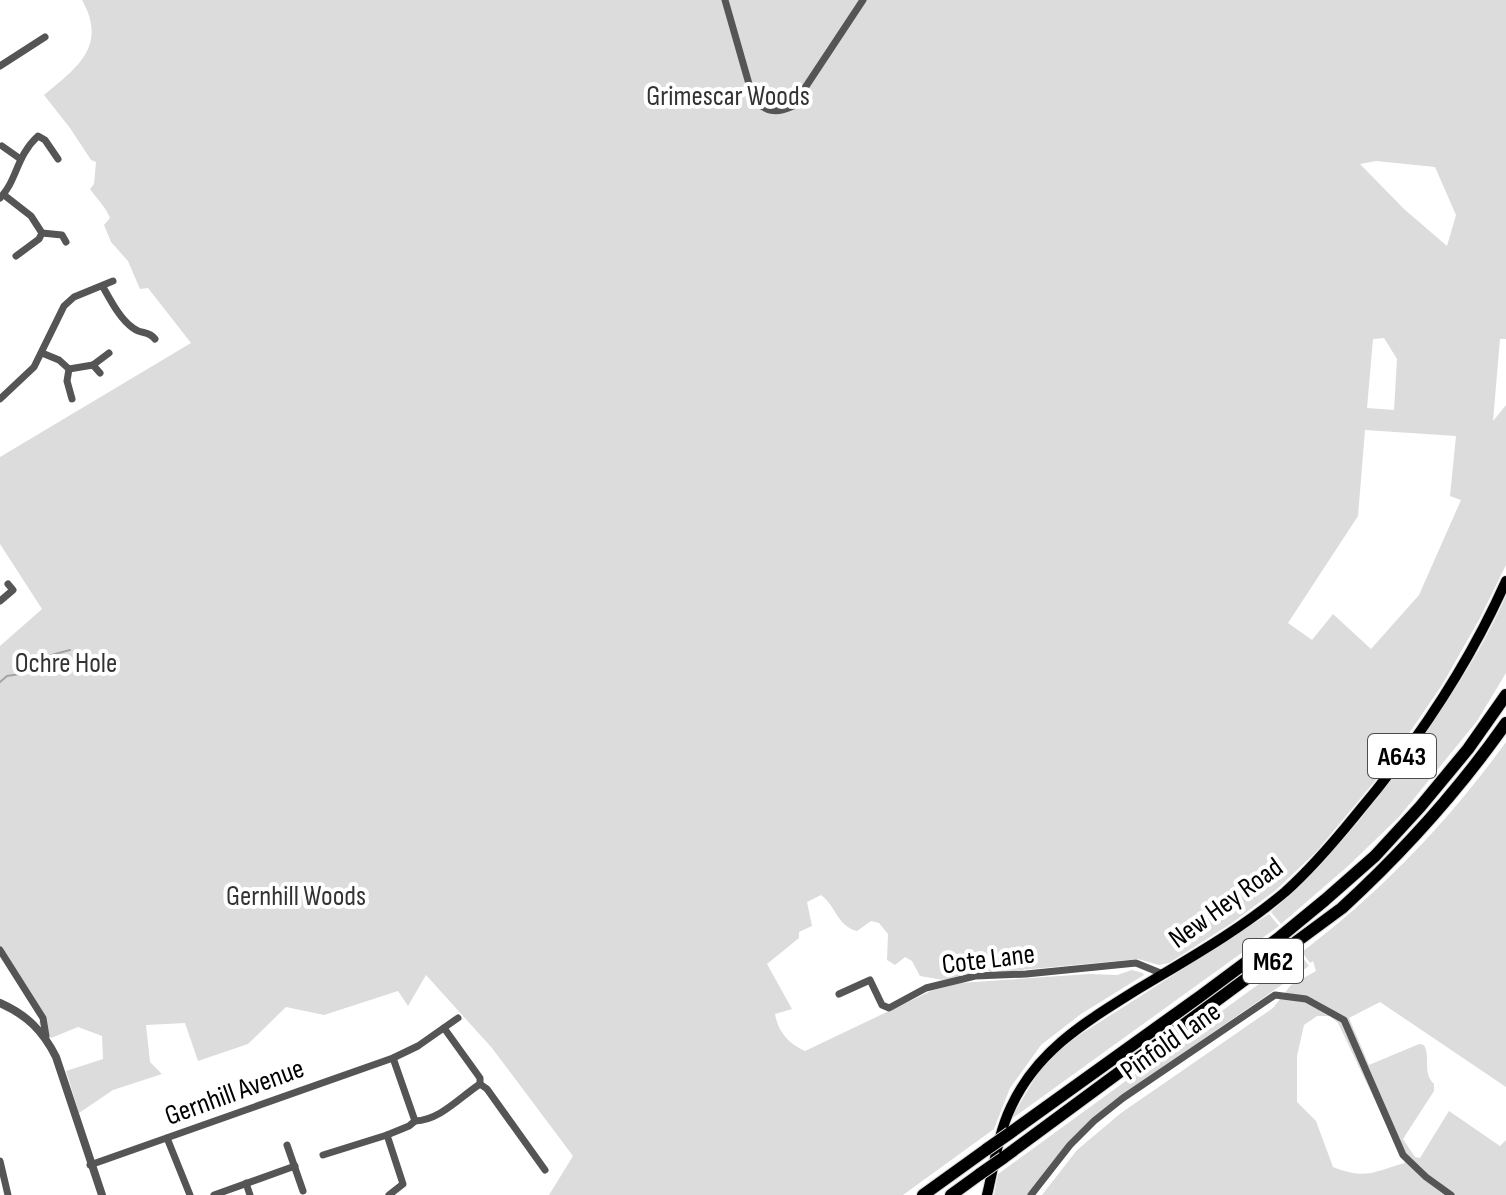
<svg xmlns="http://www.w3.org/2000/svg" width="1506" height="1195" font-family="'Sofia Sans Condensed',sans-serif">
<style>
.green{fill:#dcdcdc;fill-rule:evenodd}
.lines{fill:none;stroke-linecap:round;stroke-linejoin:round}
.stream{stroke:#a3a3a3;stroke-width:2}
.primary-casing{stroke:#dbdbdb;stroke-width:12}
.motorway-casing{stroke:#dbdbdb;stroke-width:14}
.minor{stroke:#555;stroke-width:7}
.tertiary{stroke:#555;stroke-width:8}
.primary{stroke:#000;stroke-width:10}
.motorway{stroke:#000;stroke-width:12}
.motorway-bridge-casing{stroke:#dbdbdb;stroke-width:14;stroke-linecap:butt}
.motorway-bridge{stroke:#000;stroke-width:12}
.labels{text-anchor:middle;stroke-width:8;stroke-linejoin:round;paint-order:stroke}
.shield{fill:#fff;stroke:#4c4c4c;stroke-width:2}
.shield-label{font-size:26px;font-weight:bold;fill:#000}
.park-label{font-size:28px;fill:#333;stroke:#fff}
.street-label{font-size:28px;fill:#000;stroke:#fff}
</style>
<rect width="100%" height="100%" fill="#fff"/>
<g class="green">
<path d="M82 0H1506V339H1500L1493 421 1506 405V565L1480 618 1442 685 1384 770 1316 852 1276 890 1232 923 1169 963 1159 965 1138 959 1000 972H990L987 969 943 980 920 976 912 961 905 957 895 965 887 960 888 934 879 923 871 921 857 931C837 926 836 906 821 895L807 902 812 926 799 932V938L767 964 792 1009 775 1014C778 1032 789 1044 805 1051L931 991 960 983 1089 974 1117 975 1132 970 1143 973 1144 975 1081 1014 1041 1045 1010 1088 994 1129 903 1195H549L573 1156 492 1048 426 975 408 1006 398 991 324 1015 286 1007 248 1044 198 1061 185 1023 146 1025 150 1062 162 1074 113 1090 79 1113 66 1071 103 1059 102 1036 78 1027 51 1038 39 1023 41 1019 0 955V646L42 609 0 544V457L191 343 148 288 140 289 128 261 111 242 104 225 110 218C106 207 97 199 90 189L94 184 96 162 91 160 70 128 44 95C77 68 108 46 82 0ZM1376 161 1435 167 1456 215 1447 246 1404 209 1360 164ZM1384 338 1397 359 1394 410 1367 408 1373 339ZM1365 430 1456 436 1450 496 1461 500 1419 595 1371 649 1333 614 1312 640 1288 623 1358 516Z"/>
<path d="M1506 596V673L1477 721 1399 817 1348 866 1281 924 1271 912C1323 867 1366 815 1406 759 1444 708 1480 655 1506 596Z"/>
<path d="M1506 742V1087L1380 1002 1349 1018 1369 1065 1419 1044 1424 1045C1431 1059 1422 1072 1434 1084V1091L1403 1139 1415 1157 1420 1158 1449 1111 1500 1146 1506 1140V1195H1042L1077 1150 1121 1113 1273 1008 1291 985 1316 971 1313 961 1310 963 1302 952C1381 892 1448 822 1506 742ZM1317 1016H1330L1338 1023 1405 1163C1372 1172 1367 1180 1333 1167L1316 1121 1297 1102V1056L1304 1025Z"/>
<polygon points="1269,914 1279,926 1010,1120 1038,1073 1067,1043"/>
<polygon points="1300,954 1309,966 1130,1090 1064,1149 1027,1195 994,1195 998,1174"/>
</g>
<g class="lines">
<polyline class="stream" points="0,682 7,676 20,674 33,660 70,650"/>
<defs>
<path id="primary" d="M987 1195C994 1166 998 1134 1011 1107 1037 1050 1087 1021 1138 989 1188 959 1240 930 1285 892 1311 869 1333 843 1355 816 1415 745 1468 666 1506 581"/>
<g id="motorway">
<polyline points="1010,1133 1202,995 1280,937 1325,900 1375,856 1420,807 1468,749 1506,695"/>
<path d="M1003 1158 1342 908C1403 852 1458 791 1506 723"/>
<polyline points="923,1195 987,1149"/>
<polyline points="951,1195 980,1174"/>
</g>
</defs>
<use href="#primary" class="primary-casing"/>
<use href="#motorway" class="motorway-casing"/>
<g class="minor">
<path d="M725 0 753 98C765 112 776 114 793 106L863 0"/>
<polyline points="0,66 45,37"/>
<polyline points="2,146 19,158"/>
<polyline points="4,195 31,216 42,233 62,235 66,242"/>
<path d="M0 198C17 181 16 156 38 136L45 140 58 159"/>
<polyline points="16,256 39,239 42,233"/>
<path d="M103 287C111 301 120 319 133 328 142 335 148 330 155 339"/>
<polyline points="42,353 59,360 69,369 93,365 100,373"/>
<polyline points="93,365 109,353"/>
<polyline points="69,369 67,381 72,399"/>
<polyline points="0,399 34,367 64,306 74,297 113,281"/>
<polyline points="0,601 13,590 8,584"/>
<polyline points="0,950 43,1018 46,1036"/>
<polyline points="839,994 870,980 882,1005 889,1008 926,988 975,976 1026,974 1136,963 1163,974"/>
<polyline points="480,1084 487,1089 545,1170"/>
<path d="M415 1121C440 1120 459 1098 480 1084V1078L444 1028"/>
<polyline points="167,1138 190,1195"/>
<polyline points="287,1145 303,1191"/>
<polyline points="323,1155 387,1135"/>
<polyline points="0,1161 8,1195"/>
<polyline points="90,1165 393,1058 418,1046 458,1018"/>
<polyline points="246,1183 250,1195"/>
<polyline points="214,1195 295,1166"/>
<polyline points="389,1195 403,1184 387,1135 409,1126 415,1121 393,1058"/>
<polyline points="1031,1195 1070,1145 1094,1121 1123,1098 1275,995 1306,999 1344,1020 1403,1155 1426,1177 1451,1195"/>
</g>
<path class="tertiary" d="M0 1003C27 1015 43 1031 56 1057L102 1195"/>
<use href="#primary" class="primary"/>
<use href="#motorway" class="motorway"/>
<defs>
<g id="motorway-bridge">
<polyline points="987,1149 1010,1133"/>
<polyline points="980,1174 1003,1158"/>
</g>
</defs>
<use href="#motorway-bridge" class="motorway-bridge-casing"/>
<use href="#motorway-bridge" class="motorway-bridge"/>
</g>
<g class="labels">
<g class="shield">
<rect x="1368" y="734" width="68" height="44" rx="6"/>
<rect x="1243" y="939" width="60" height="44" rx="6"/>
</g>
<g class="shield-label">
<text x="1402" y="765">A643</text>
<text x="1273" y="970">M62</text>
</g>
<g class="park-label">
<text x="728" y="105">Grimescar Woods</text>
<text x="66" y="672">Ochre Hole</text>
<text x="296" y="905">Gernhill Woods</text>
</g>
<g class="street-label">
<text transform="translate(1225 902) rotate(-36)" y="10">New Hey Road</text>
<text transform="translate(988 958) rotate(-7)" y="10">Cote Lane</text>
<text transform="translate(1170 1040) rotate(-35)" y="10">Pinfold Lane</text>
<text transform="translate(234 1091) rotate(-20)" y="10">Gernhill Avenue</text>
</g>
</g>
</svg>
